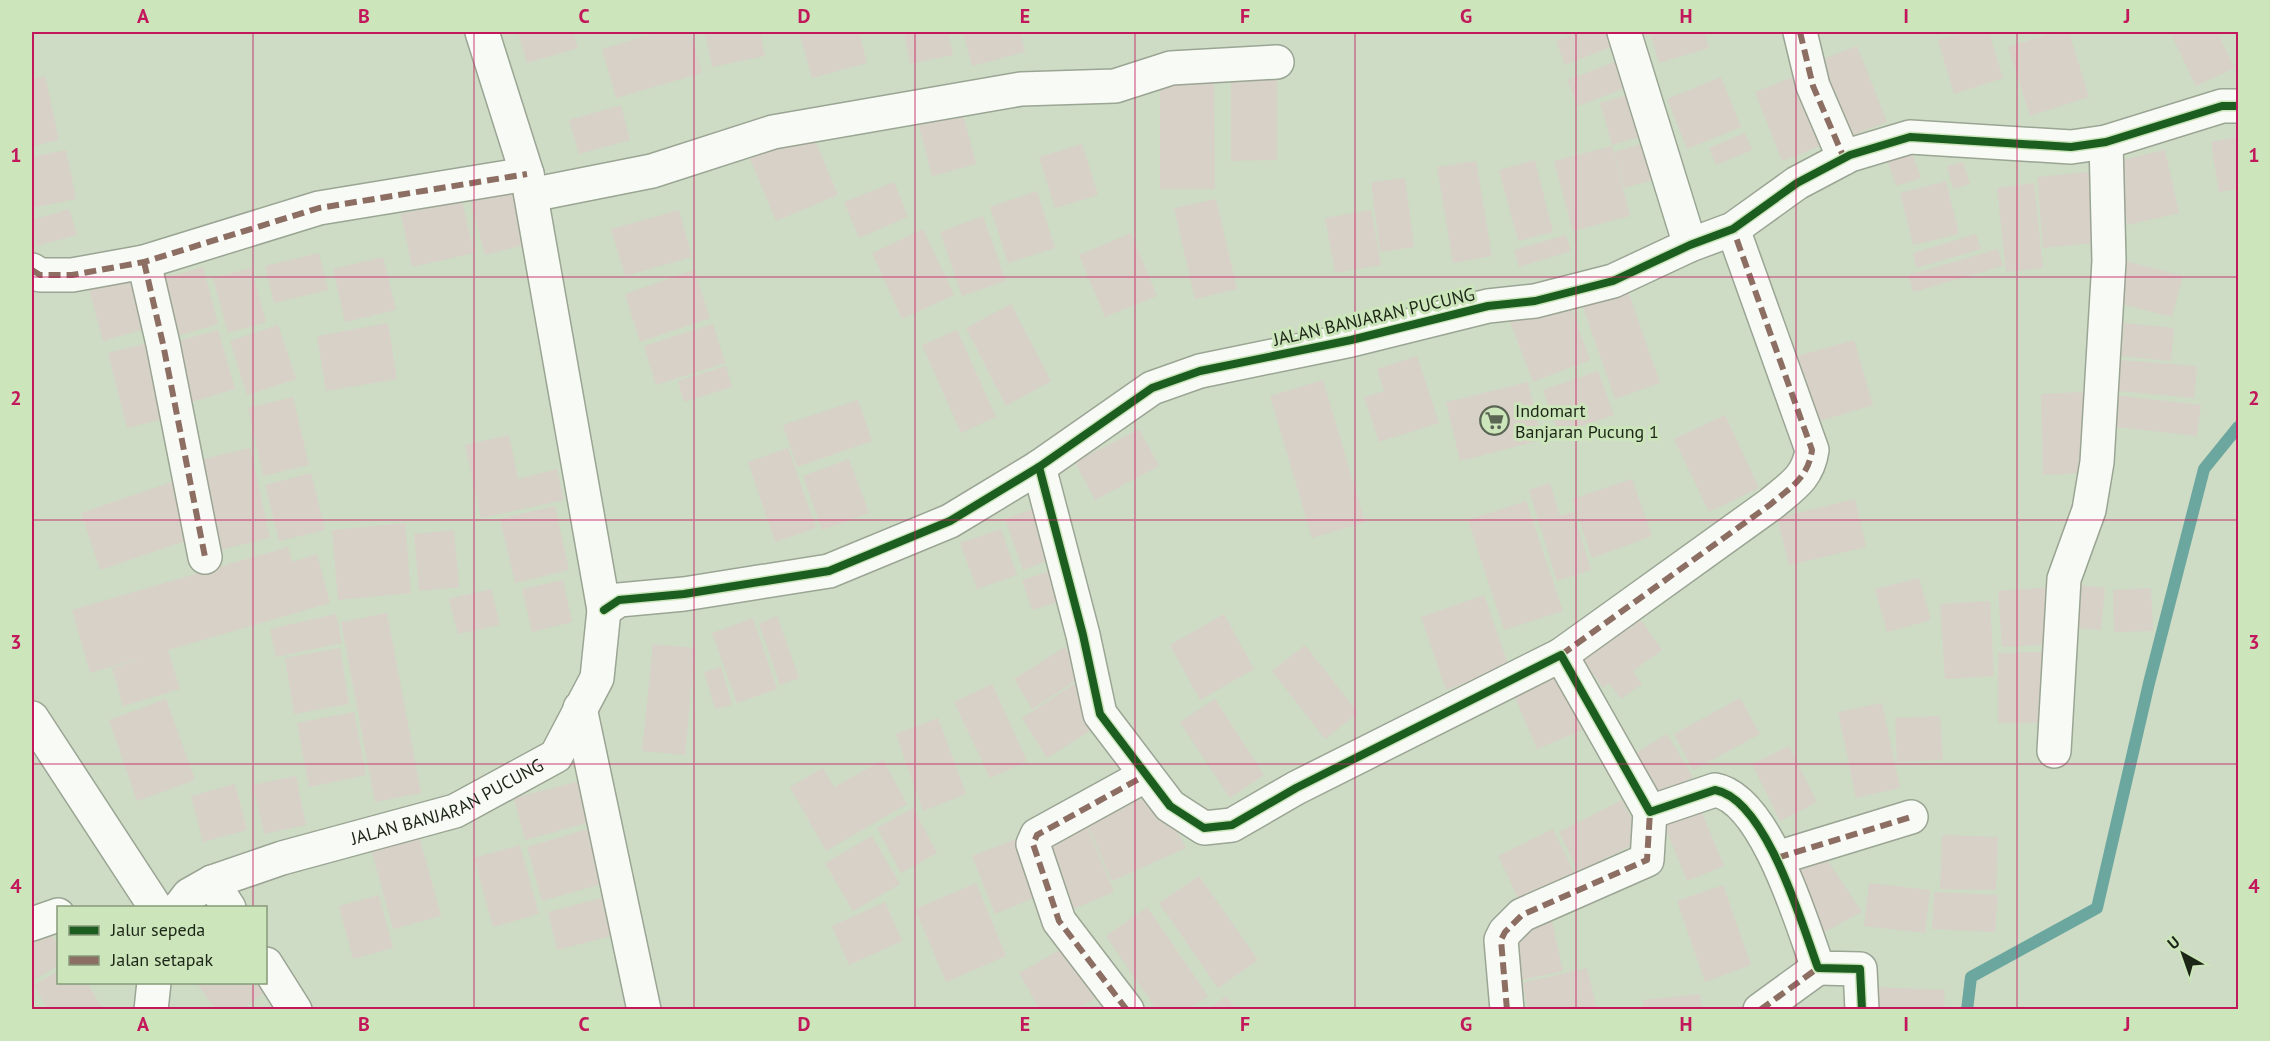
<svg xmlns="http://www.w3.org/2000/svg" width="2270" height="1041" font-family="'PT Sans',sans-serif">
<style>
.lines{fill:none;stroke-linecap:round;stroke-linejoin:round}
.stream{stroke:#6ba79f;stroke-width:12}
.building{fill:#d8d1c8}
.street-casing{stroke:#9aa593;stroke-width:36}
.secondary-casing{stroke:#9aa593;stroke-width:36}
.street{stroke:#f8faf6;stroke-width:33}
.secondary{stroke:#f8faf6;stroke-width:33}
.quiet{stroke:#8d6e63;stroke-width:6;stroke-dasharray:12 6;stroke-linecap:butt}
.cycleway-casing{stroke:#cce5bb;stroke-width:11}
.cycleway{stroke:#1b5e20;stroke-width:8}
.grid{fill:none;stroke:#c2185b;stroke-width:1.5;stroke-opacity:0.55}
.labels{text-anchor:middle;stroke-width:6;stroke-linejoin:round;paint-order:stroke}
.street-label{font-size:18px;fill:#1c2616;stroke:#cce5bb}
.poi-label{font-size:18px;fill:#1c2616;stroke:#cce5bb;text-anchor:start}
.neatline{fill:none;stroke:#c2185b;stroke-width:2}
.grid-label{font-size:20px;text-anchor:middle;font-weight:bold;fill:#c2185b}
</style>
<rect width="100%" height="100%" fill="#cedbc5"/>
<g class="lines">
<polyline class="stream" points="1967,1010 1971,977 2097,908 2149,683 2204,469 2238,427"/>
</g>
<g class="building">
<polygon points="518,32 573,32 578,48 527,63"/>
<polygon points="659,32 690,32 702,73 616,98 602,49"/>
<polygon points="705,32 760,32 765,56 712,67"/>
<polygon points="799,32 859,32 867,63 812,78"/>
<polygon points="904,32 948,32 953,55 910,64"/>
<polygon points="963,32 1020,32 1025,52 972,66"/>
<polygon points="1579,32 1617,32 1621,43 1565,65 1556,41"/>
<polygon points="1650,32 1704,32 1709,48 1659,63"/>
<polygon points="1964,32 1989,32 2003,78 1954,94 1938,40"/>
<polygon points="2057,32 2069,32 2089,97 2030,116 2008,47"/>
<polygon points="2170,32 2217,32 2235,68 2196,86"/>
<polygon points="1857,46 1887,122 1845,138 1815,62"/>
<polygon points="1623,59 1633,85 1578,106 1567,80"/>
<polygon points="1800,74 1828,143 1782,161 1755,92"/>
<polygon points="45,76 59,140 32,146 32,79"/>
<polygon points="1721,77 1741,127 1687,149 1667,99"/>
<polygon points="1160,78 1214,78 1215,189 1160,189"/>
<polygon points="1277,78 1277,160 1231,161 1231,79"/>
<polygon points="1638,92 1650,134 1612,145 1600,103"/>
<polygon points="960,103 976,164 932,176 916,115"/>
<polygon points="621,105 630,140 579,154 569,120"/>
<polygon points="810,128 838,195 776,221 748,154"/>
<polygon points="1745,133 1752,150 1716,165 1709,148"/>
<polygon points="2238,137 2238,189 2219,192 2211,142"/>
<polygon points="1654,140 1664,177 1624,188 1614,152"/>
<polygon points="1082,144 1098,195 1055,208 1039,157"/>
<polygon points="1612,146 1630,216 1573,231 1554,161"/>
<polygon points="66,150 76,199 32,208 32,157"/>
<polygon points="2165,150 2179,213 2127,225 2113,162"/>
<polygon points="1912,153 1921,178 1896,186 1888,162"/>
<polygon points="1535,160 1553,232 1518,241 1499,170"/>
<polygon points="1476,161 1492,256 1453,263 1437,167"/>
<polygon points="1963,162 1970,184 1953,189 1947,166"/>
<polygon points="2098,171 2103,242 2043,248 2037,177"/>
<polygon points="1405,178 1414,247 1380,252 1371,182"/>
<polygon points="1946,181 1959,234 1913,245 1900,193"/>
<polygon points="894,182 908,217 859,238 844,202"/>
<polygon points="2034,183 2043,268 2006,272 1997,188"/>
<polygon points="517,190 531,243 485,255 471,202"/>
<polygon points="1037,191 1055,248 1008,263 990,207"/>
<polygon points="1216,199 1237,289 1195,299 1174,208"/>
<polygon points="462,200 474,253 412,267 401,214"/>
<polygon points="69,209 77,235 37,246 32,220"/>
<polygon points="679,210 692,257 625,276 611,229"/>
<polygon points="1371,210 1381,265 1335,273 1325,218"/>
<polygon points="983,216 1006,281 962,296 940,232"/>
<polygon points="923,229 954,295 902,319 872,253"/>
<polygon points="1131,233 1157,296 1105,317 1079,255"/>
<polygon points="1976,234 1981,249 1916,268 1913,253"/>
<polygon points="1566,235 1571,251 1519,267 1514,250"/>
<polygon points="1998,249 2003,266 1913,292 1908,275"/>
<polygon points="319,253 328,290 274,303 265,266"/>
<polygon points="383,257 396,310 345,322 333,269"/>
<polygon points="2121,260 2183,276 2172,317 2110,301"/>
<polygon points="203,267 218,324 171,338 155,281"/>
<polygon points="251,268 266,322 228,333 213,278"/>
<polygon points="131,269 148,328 103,341 87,282"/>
<polygon points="694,270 710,318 640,342 625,294"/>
<polygon points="1628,291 1660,383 1615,399 1583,307"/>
<polygon points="1567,297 1590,360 1533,382 1509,319"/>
<polygon points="1011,304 1051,381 1006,406 966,328"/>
<polygon points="388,323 397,379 326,391 317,336"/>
<polygon points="2124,323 2174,328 2171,361 2121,356"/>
<polygon points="713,324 725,363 656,385 644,346"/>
<polygon points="278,325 296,379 247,395 230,341"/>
<polygon points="218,330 235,389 188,403 171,343"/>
<polygon points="957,330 996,417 961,433 922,345"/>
<polygon points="1854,340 1873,405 1813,423 1794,357"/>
<polygon points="152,342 171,417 127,428 108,353"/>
<polygon points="1417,356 1439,423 1379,442 1364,397 1384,391 1377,369"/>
<polygon points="2120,360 2197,366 2194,398 2118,391"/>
<polygon points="726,366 732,387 684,402 678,381"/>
<polygon points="1598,371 1614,415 1559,434 1543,390"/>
<polygon points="1323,380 1365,522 1312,538 1270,396"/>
<polygon points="1528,382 1542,440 1460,461 1446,402"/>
<polygon points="2085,392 2087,473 2043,475 2041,394"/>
<polygon points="2112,395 2201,405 2197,436 2109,426"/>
<polygon points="293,397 309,465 263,476 248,408"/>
<polygon points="858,400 872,441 797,467 783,425"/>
<polygon points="1725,415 1759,488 1709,512 1674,439"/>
<polygon points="1139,429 1159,466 1095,500 1075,462"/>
<polygon points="509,435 518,479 557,469 564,500 481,518 465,445"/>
<polygon points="250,448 270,538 211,552 191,462"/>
<polygon points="788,448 816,528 775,542 748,462"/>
<polygon points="849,459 869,513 822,530 803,476"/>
<polygon points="311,473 325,530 279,541 265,485"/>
<polygon points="1632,479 1652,536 1592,558 1572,499"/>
<polygon points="178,480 197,537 100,570 81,513"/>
<polygon points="1550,483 1560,516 1573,512 1591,570 1557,581 1529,490"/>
<polygon points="1855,499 1866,547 1789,565 1777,518"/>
<polygon points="1526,501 1563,611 1504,630 1468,520"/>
<polygon points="555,506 569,570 515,583 500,519"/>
<polygon points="1039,507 1057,557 1023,570 1005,519"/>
<polygon points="405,523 411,593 338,600 332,530"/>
<polygon points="1001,529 1017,575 977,589 960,543"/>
<polygon points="454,530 459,587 419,591 414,534"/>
<polygon points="288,547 292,562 317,554 330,603 168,650 180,689 123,706 112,668 158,653 90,673 72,610"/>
<polygon points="1057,569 1067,599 1032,610 1022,580"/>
<polygon points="1919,578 1931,620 1887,632 1875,589"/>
<polygon points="563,580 572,622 532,632 522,589"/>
<polygon points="2070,584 2105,588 2101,630 2065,627"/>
<polygon points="2055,587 2058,644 2002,647 1998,591"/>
<polygon points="2151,588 2153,631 2114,632 2113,590"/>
<polygon points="491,589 500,625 458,634 449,599"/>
<polygon points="1484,595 1509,667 1446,690 1421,617"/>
<polygon points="1990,601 1994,676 1945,679 1940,604"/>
<polygon points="1634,611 1662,650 1633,671 1642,684 1621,699 1609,683 1603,688 1583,659"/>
<polygon points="387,613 421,793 375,802 341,622"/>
<polygon points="336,614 342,643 276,657 270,629"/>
<polygon points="1224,614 1254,669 1200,700 1170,645"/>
<polygon points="777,616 799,678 780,685 759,624"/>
<polygon points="753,618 777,689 737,703 712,633"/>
<polygon points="653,644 695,648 685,755 642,751"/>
<polygon points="1305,645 1358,713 1325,739 1272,671"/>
<polygon points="1065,647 1083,676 1032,709 1014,679"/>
<polygon points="340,648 349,704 294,714 285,658"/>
<polygon points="2054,652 2053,723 1998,723 1998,653"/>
<polygon points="721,667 732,705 715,709 704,672"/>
<polygon points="1559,675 1582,730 1537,749 1514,695"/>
<polygon points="1076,683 1102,723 1047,758 1022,718"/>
<polygon points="992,684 1027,761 990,778 954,702"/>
<polygon points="1740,698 1760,734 1693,770 1674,734"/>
<polygon points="166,699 195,780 137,801 109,720"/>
<polygon points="1215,699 1264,775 1230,798 1180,722"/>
<polygon points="1882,703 1900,788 1856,798 1838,712"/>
<polygon points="354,712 366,775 309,787 297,723"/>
<polygon points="1940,716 1943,760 1897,762 1895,718"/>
<polygon points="938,718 966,794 923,811 896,734"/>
<polygon points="1667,734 1693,777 1662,796 1636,753"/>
<polygon points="1789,746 1817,802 1780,821 1752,764"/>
<polygon points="883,760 907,804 826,851 790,787 823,768 834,787"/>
<polygon points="296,776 306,825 264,834 253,785"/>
<polygon points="588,779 598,820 525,840 514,798"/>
<polygon points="235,784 247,830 203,842 191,796"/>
<polygon points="1156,793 1186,848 1112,881 1086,821"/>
<polygon points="1622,800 1642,840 1579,872 1559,832"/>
<polygon points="1698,803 1724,866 1687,881 1662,819"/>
<polygon points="913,808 937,853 901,873 877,828"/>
<polygon points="1086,824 1114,892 1066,912 1038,843"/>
<polygon points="595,827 612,881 542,901 527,847"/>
<polygon points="1553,829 1574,873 1519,900 1498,856"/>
<polygon points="1942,835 1998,837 1996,890 1940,889"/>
<polygon points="419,836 441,916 393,929 371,849"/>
<polygon points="872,836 900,884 853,911 825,863"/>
<polygon points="1024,836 1046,893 995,914 972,856"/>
<polygon points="520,845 539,914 493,927 474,858"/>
<polygon points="1825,857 1862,912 1824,932 1791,868"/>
<polygon points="1199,876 1258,960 1218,988 1159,903"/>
<polygon points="976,883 1006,956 946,982 915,909"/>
<polygon points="1869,883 1930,890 1925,933 1864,926"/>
<polygon points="1723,885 1751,965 1705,982 1677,901"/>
<polygon points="1934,892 1998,895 1995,932 1932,929"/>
<polygon points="379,895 393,948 353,959 339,906"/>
<polygon points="605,897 615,935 557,950 548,912"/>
<polygon points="885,902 902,941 849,965 832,926"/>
<polygon points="1147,907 1208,996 1188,1010 1157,1010 1106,936"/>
<polygon points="1552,922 1563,971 1522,980 1512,932"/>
<polygon points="48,928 58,946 58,966 32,981 32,938"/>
<polygon points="1074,942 1103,994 1075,1010 1040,1010 1019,973"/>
<polygon points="1587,968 1597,1010 1528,1010 1522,983"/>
<polygon points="58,971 58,982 87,982 103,1010 48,1010 34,985"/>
<polygon points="201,982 266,982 270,988 241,1010 216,1010 198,985"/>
<polygon points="1876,987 1945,990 1944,1010 1875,1010"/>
<polygon points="1700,994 1702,1010 1644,1010 1643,1000"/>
<polygon points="1226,996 1236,1010 1208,1010"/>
</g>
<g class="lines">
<defs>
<g id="street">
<polyline points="482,32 527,174 604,610"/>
<polyline points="1624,32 1690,245"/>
<polyline points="1800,32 1813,86 1844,158"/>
<polyline points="531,195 652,171 773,132 1021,89 1115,86 1171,68 1277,62"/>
<polyline points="144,262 163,344 205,557"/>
<polyline points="32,270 40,275 72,275 144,262 319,208 527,174"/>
<path d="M1039 467 1083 635 1100 714 1170 806 1204 828 1232 825 1296 788 1561 655 1650 812 1715 790C1766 799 1802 924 1818 968L1860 969 1862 1010"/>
<path d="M1561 655 1771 504C1791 487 1808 478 1812 450L1733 229"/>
<polyline points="580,708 644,1010"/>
<polyline points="32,718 156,908"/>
<polyline points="2054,751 2064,579 2089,510 2097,462 2109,261 2106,142"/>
<polyline points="1777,858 1911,817"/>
<polyline points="212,882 229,908"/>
<polyline points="32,924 58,915"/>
<polyline points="266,964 295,1010"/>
<polyline points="1127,1010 1059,921 1033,844 1037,835 1146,775"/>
<polyline points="1507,1010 1501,940 1505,932 1522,915 1647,860 1650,812"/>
<polyline points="1760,1010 1818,968"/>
</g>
<g id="secondary">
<path id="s1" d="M179 908 189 895 212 882 282 858 455 811 556 756 597 678 604 610 619 600 684 594 829 571 950 521 1039 467 1152 388 1200 371 1351 340 1488 306 1535 301 1613 281 1690 245 1733 229 1797 183 1850 155 1910 137 2071 147 2106 142 2222 106H2238"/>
<polyline points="151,1010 154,982"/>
</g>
</defs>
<use href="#street" class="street-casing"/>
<use href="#secondary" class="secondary-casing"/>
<use href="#street" class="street"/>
<use href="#secondary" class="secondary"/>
<g class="quiet">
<polyline points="1800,32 1813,86 1844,158"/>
<polyline points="144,262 163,344 205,557"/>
<polyline points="32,270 40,275 72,275 144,262 319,208 527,174"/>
<path d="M1561 655 1771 504C1791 487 1808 478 1812 450L1733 229"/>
<polyline points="1777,858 1911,817"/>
<polyline points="1127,1010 1059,921 1033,844 1037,835 1146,775"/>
<polyline points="1507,1010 1501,940 1505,932 1522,915 1647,860 1650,812"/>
<polyline points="1760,1010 1818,968"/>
</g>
<defs>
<g id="cycleway">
<path d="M1039 467 1083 635 1100 714 1170 806 1204 828 1232 825 1296 788 1561 655 1650 812 1715 790C1766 799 1802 924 1818 968L1860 969 1862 1010"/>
<polyline points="604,610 619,600 684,594 829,571 950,521 1039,467 1152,388 1200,371 1351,340 1488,306 1535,301 1613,281 1690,245 1733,229 1797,183 1850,155 1910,137 2071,147 2106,142 2222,106 2238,106"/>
</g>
</defs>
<use href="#cycleway" class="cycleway-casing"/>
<use href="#cycleway" class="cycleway"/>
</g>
<path class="grid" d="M253 32V908M474 32V1010M694 32V1010M915 32V1010M1135 32V1010M1355 32V1010M1576 32V1010M1796 32V1010M2017 32V1010M32 277H2238M32 520H2238M32 764H2238M253 982V1010"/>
<defs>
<symbol id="supermarket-ring" viewBox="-11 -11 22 22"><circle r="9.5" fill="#cce5bb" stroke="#5a6553" stroke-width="1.5"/><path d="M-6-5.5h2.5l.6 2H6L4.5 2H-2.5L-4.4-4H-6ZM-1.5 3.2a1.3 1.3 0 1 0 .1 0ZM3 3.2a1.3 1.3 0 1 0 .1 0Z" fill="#5a6553"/></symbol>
</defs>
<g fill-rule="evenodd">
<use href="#supermarket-ring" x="1478" y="404" width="33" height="33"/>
</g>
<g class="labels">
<g class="street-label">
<text transform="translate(1374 317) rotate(-13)" y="6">JALAN BANJARAN PUCUNG</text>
<text dy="6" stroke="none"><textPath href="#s1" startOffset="292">JALAN BANJARAN PUCUNG</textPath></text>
</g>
<g class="poi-label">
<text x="1515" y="417">Indomart<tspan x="1515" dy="21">Banjaran Pucung 1</tspan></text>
</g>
</g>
<rect width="2270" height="1041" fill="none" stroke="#cce5bb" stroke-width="66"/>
<rect x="57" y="906" width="210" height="78" fill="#cce5bb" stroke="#869979" stroke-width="1.5"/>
<rect x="69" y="926" width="30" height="9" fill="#1b5e20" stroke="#869979" stroke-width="1.5"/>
<text x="111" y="936" font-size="18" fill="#1c2616">Jalur sepeda</text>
<rect x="69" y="956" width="30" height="9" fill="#8d6e63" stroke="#869979" stroke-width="1.5"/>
<text x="111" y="966" font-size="18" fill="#1c2616">Jalan setapak</text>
<g transform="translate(2183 954) rotate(320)" stroke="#cce5bb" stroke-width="4.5" paint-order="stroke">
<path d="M0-4.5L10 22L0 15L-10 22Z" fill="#1c2616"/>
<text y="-9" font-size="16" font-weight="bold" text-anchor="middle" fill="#1c2616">U</text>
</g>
<rect x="33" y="33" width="2204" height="975" class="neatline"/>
<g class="grid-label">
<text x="143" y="23">A</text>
<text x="364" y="23">B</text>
<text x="584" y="23">C</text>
<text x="804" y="23">D</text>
<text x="1025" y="23">E</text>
<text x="1245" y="23">F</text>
<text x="1466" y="23">G</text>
<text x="1686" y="23">H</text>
<text x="1906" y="23">I</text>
<text x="2127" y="23">J</text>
<text x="16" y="162">1</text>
<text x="2254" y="162">1</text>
<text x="16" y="405">2</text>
<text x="2254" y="405">2</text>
<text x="16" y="649">3</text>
<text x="2254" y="649">3</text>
<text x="16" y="893">4</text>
<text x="2254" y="893">4</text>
<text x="143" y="1031">A</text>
<text x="364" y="1031">B</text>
<text x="584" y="1031">C</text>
<text x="804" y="1031">D</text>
<text x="1025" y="1031">E</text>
<text x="1245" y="1031">F</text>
<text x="1466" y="1031">G</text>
<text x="1686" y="1031">H</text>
<text x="1906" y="1031">I</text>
<text x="2127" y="1031">J</text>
</g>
</svg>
